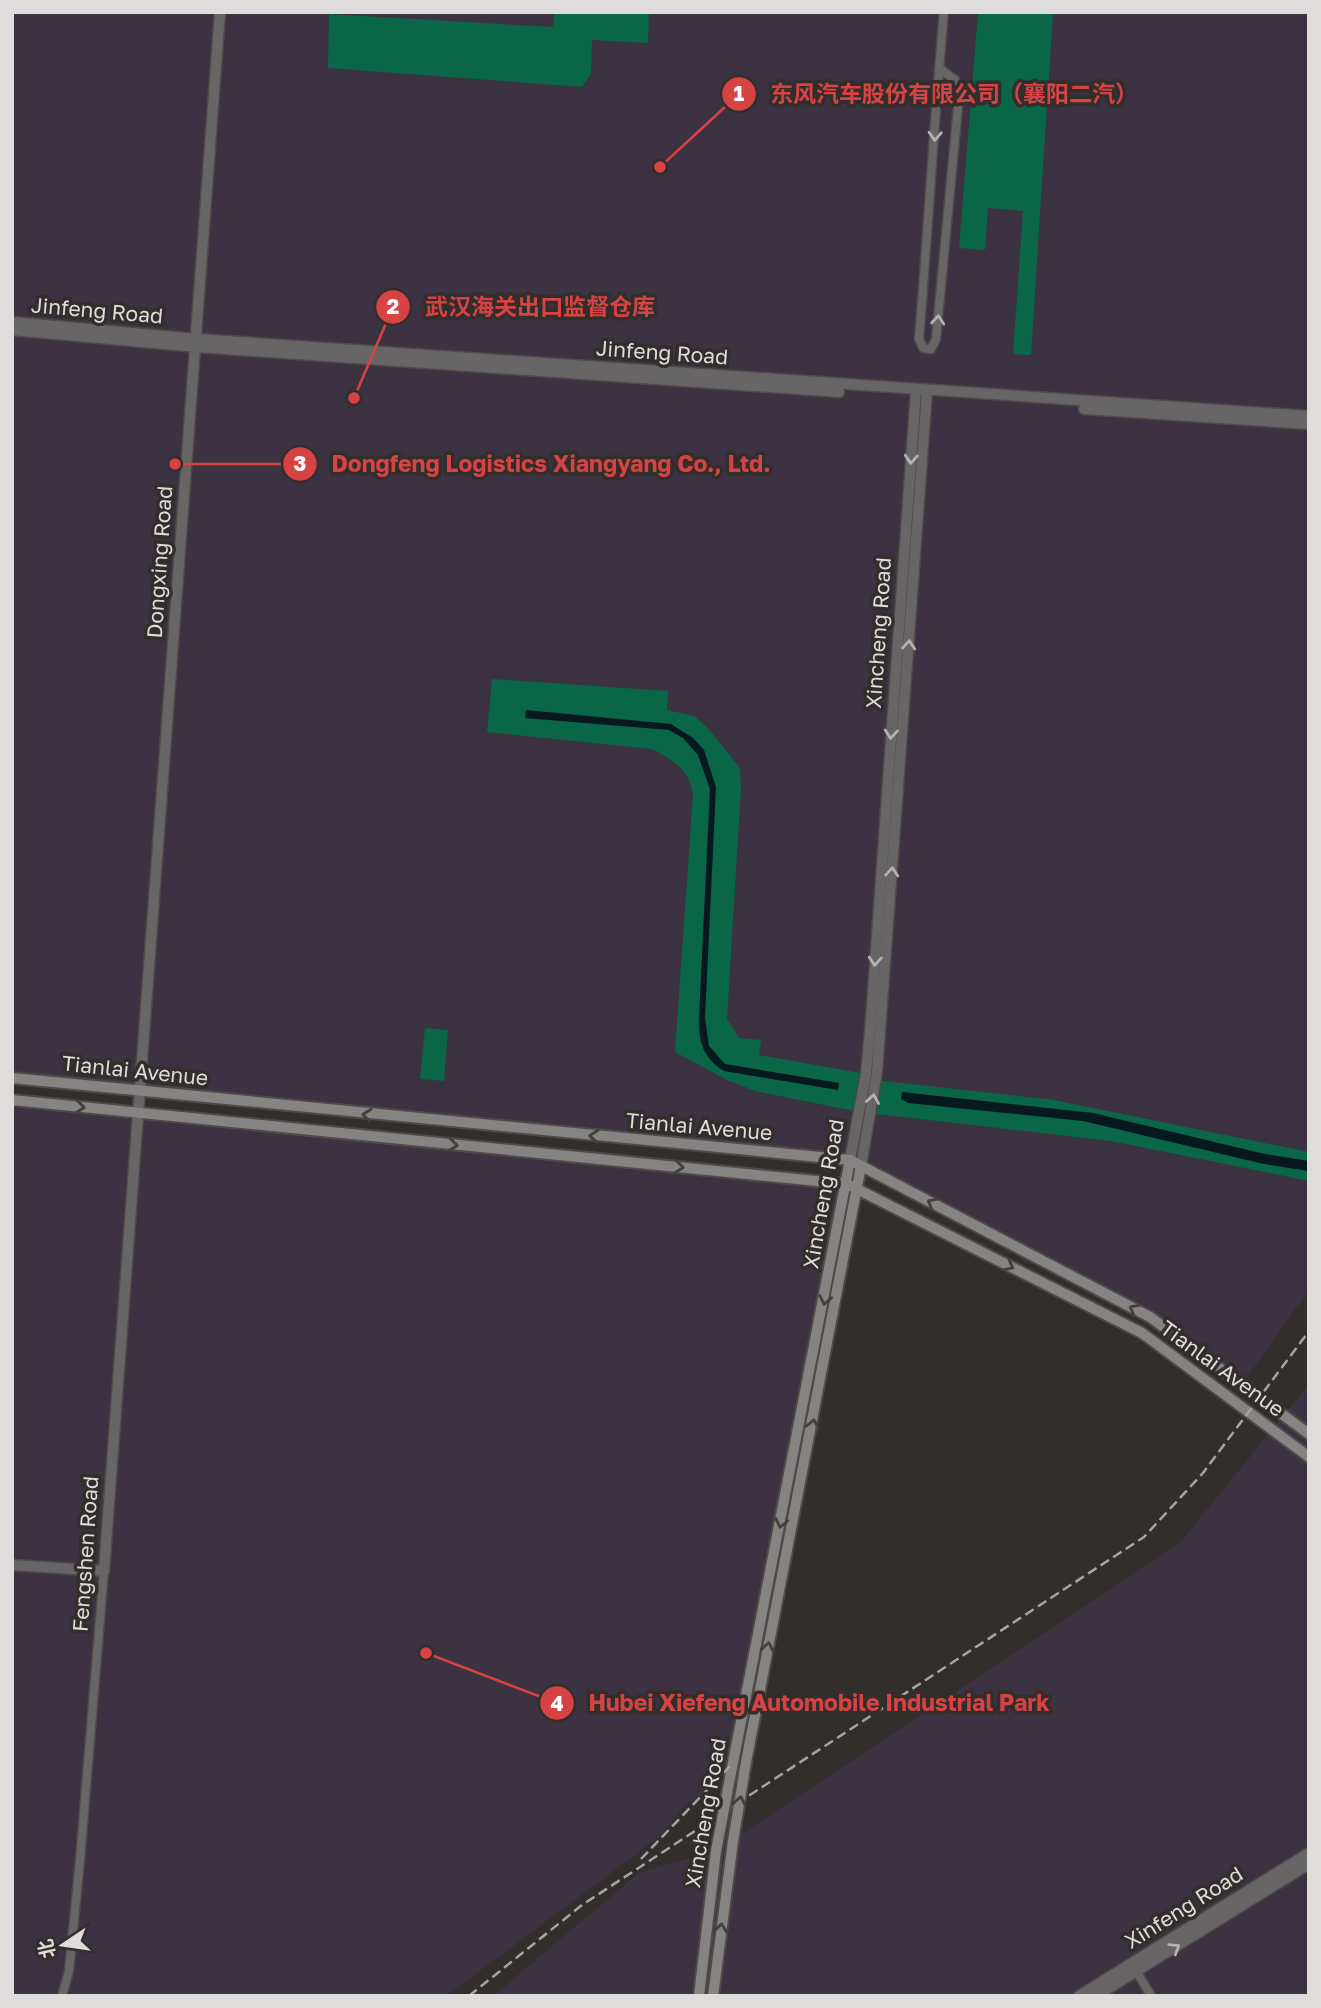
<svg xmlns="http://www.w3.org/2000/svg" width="1321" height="2008" font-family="'Golos Text','Noto Sans SC',sans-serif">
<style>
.industrial{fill:#3c3242}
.green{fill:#096647}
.water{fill:#08181f}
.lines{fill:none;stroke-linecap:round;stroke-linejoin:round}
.minor-casing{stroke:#4e4a48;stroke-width:11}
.tertiary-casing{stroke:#4e4a48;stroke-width:13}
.secondary-casing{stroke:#4e4a48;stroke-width:14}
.minor{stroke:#676565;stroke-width:8}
.tertiary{stroke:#676565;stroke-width:10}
.secondary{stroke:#868383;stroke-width:10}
.rail{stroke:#a7a5a3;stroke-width:2.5;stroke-dasharray:10 5;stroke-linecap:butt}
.secondary-bridge-casing{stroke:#4e4a48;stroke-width:14;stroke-linecap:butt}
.secondary-bridge{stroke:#868383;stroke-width:10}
.oneway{stroke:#b5b3b2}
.oneway2{stroke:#433f3d}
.labels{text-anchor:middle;stroke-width:7;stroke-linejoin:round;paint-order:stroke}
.street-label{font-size:21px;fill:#dfdddc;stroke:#322e2c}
.leader{fill:none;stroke:#d74343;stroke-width:2.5}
.callout-dot{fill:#d74343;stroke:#322e2c;stroke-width:2.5}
.mark-label{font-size:21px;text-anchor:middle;font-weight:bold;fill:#fff}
.callout-label{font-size:23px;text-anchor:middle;font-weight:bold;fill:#d74343;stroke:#322e2c;stroke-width:7;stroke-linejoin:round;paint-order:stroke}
</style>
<rect width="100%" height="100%" fill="#322e2c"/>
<g class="industrial">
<polygon points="12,12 1309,12 1309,1290 1242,1384 1150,1317 850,1160 12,1078"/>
<polygon points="12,1100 847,1184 730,1778 684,1807 659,1837 446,1996 12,1996"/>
<polygon points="1309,1384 1309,1996 493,1996 640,1872 716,1851 1179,1544"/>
</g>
<g class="green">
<polygon points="554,12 649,12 648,43 592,40 591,74 582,87 328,68 329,14 553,27"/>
<polygon points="978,12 1053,12 1031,355 1013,354 1023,211 988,208 985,250 959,248"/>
<path d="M492 679 668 691 667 710 694 716 707 727 740 768 741 789 727 1019 739 1038 761 1040 759 1055 866 1074 865 1079 1054 1100 1309 1152V1181L1111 1141 859 1112 755 1091 727 1080 675 1052 693 794C688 768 674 761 652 749L487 732Z"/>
<polygon points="425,1028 448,1030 444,1081 420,1079"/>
</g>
<g class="water">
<path d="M526 710 671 724 693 738 704 750 716 787 705 1018 709 1046 725 1064 839 1083 838 1090 724 1071C703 1058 698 1041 699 1017L710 789 698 755 683 738 669 730 525 718Z"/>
<polygon points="902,1092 1093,1113 1265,1154 1309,1161 1309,1171 1264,1164 1083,1121 908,1103 901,1099"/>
</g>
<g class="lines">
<defs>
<g id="minor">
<path d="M939 68 955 80 959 96 936 339 931 349 923 348 919 339C928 230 934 121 944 12"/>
<polyline points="1137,1972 1151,1996"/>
<polyline points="62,1996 69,1971 80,1860 104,1571"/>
</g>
<g id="tertiary">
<polyline points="12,322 197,339 1309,416"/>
<polyline points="12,330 197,347 839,392"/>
<polyline points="1084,409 1309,424"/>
<polyline points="850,1160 866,1074 871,1020 916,391"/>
<polyline points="861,1166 877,1072 927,391"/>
<polyline points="12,1565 104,1571 220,12"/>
<polyline points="1079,1996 1309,1853"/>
<polyline points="1096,1996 1309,1864"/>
</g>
<g id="secondary">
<polyline points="12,1078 850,1160 1150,1317 1309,1434"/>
<polyline points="12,1100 847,1184 1142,1333 1309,1457"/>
<polyline points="746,1762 861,1166"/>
<polyline points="730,1778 850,1160"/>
<polyline points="699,1996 716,1851"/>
<polyline points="713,1996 733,1841"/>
</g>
</defs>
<use href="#minor" class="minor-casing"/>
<use href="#tertiary" class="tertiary-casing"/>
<use href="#secondary" class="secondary-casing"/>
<use href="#minor" class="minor"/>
<use href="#tertiary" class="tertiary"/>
<use href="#secondary" class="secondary"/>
<g class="rail">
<polyline points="641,1859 730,1766"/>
<polyline points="469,1996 582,1905 1144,1537 1203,1473 1309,1331"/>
</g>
<defs>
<g id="secondary-bridge">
<polyline points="733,1841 746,1762"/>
<polyline points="716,1851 730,1778"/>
</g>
</defs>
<use href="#secondary-bridge" class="secondary-bridge-casing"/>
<use href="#secondary-bridge" class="secondary-bridge"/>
</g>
<defs><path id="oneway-chevron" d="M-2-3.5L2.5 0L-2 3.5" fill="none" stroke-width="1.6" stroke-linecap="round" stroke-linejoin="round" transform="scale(1.75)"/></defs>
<g class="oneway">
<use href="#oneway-chevron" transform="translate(935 136) rotate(93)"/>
<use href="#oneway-chevron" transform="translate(938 320) rotate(-85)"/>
<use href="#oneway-chevron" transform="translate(911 459) rotate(94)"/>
<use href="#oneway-chevron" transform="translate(909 645) rotate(-85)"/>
<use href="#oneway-chevron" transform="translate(891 734) rotate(95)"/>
<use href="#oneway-chevron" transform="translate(892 872) rotate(-86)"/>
<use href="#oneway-chevron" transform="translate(875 961) rotate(94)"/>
<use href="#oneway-chevron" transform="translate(873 1099) rotate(-81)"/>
<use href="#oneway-chevron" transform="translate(1175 1948) rotate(-32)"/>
</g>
<g class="oneway2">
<use href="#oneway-chevron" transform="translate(80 1107) rotate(6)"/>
<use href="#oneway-chevron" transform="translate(367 1115) rotate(-174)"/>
<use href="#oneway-chevron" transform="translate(594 1136) rotate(-175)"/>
<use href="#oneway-chevron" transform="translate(453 1145) rotate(6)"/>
<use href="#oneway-chevron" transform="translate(679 1167) rotate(6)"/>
<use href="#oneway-chevron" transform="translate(932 1203) rotate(-152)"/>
<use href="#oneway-chevron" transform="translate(1009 1266) rotate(27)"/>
<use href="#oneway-chevron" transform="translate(825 1300) rotate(101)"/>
<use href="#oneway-chevron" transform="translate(1134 1309) rotate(-152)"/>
<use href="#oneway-chevron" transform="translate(813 1424) rotate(-79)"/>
<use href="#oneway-chevron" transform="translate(781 1523) rotate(101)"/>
<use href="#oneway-chevron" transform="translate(768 1647) rotate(-79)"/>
<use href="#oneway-chevron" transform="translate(740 1801) rotate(-80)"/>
<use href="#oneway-chevron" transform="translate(721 1928) rotate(-83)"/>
</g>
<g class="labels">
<g class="street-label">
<text transform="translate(97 311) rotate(5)" y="7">Jinfeng Road</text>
<text transform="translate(662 353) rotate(4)" y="7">Jinfeng Road</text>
<text transform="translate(160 562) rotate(-86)" y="7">Dongxing Road</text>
<text transform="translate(879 633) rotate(-86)" y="7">Xincheng Road</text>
<text transform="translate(135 1071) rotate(6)" y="7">Tianlai Avenue</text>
<text transform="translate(699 1127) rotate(5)" y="7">Tianlai Avenue</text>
<text transform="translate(824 1194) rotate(-80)" y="7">Xincheng Road</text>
<text transform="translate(1222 1369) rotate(36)" y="7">Tianlai Avenue</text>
<text transform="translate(86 1554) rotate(-86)" y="7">Fengshen Road</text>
<text transform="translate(706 1813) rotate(-80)" y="7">Xincheng Road</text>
<text transform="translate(1184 1908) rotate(-32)" y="7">Xinfeng Road</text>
</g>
</g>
<path class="leader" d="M660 167L739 94M354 398L393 307M175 464L300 464M426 1653L557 1703"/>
<g class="callout-dot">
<circle cx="660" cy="167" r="7"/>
<circle cx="354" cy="398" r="7"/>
<circle cx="175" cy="464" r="7"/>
<circle cx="426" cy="1653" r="7"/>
<circle cx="739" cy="94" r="18"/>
<circle cx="393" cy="307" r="18"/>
<circle cx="300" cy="464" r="18"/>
<circle cx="557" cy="1703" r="18"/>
</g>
<g class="mark-label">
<text x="739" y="101">1</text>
<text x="393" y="314">2</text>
<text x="300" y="471">3</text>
<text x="557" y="1711">4</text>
</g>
<g class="callout-label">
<text x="954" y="102">东风汽车股份有限公司（襄阳二汽）</text>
<text x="540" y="315">武汉海关出口监督仓库</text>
<text x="551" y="472">Dongfeng Logistics Xiangyang Co., Ltd.</text>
<text x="819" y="1711">Hubei Xiefeng Automobile Industrial Park</text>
</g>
<rect width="1321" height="2008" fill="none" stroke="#dfdddc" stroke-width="28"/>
<g transform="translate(63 1945) rotate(257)" stroke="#322e2c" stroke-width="5" paint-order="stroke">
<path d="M0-5L12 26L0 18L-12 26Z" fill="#dfdddc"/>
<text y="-10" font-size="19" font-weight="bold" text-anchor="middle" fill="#dfdddc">北</text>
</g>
</svg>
